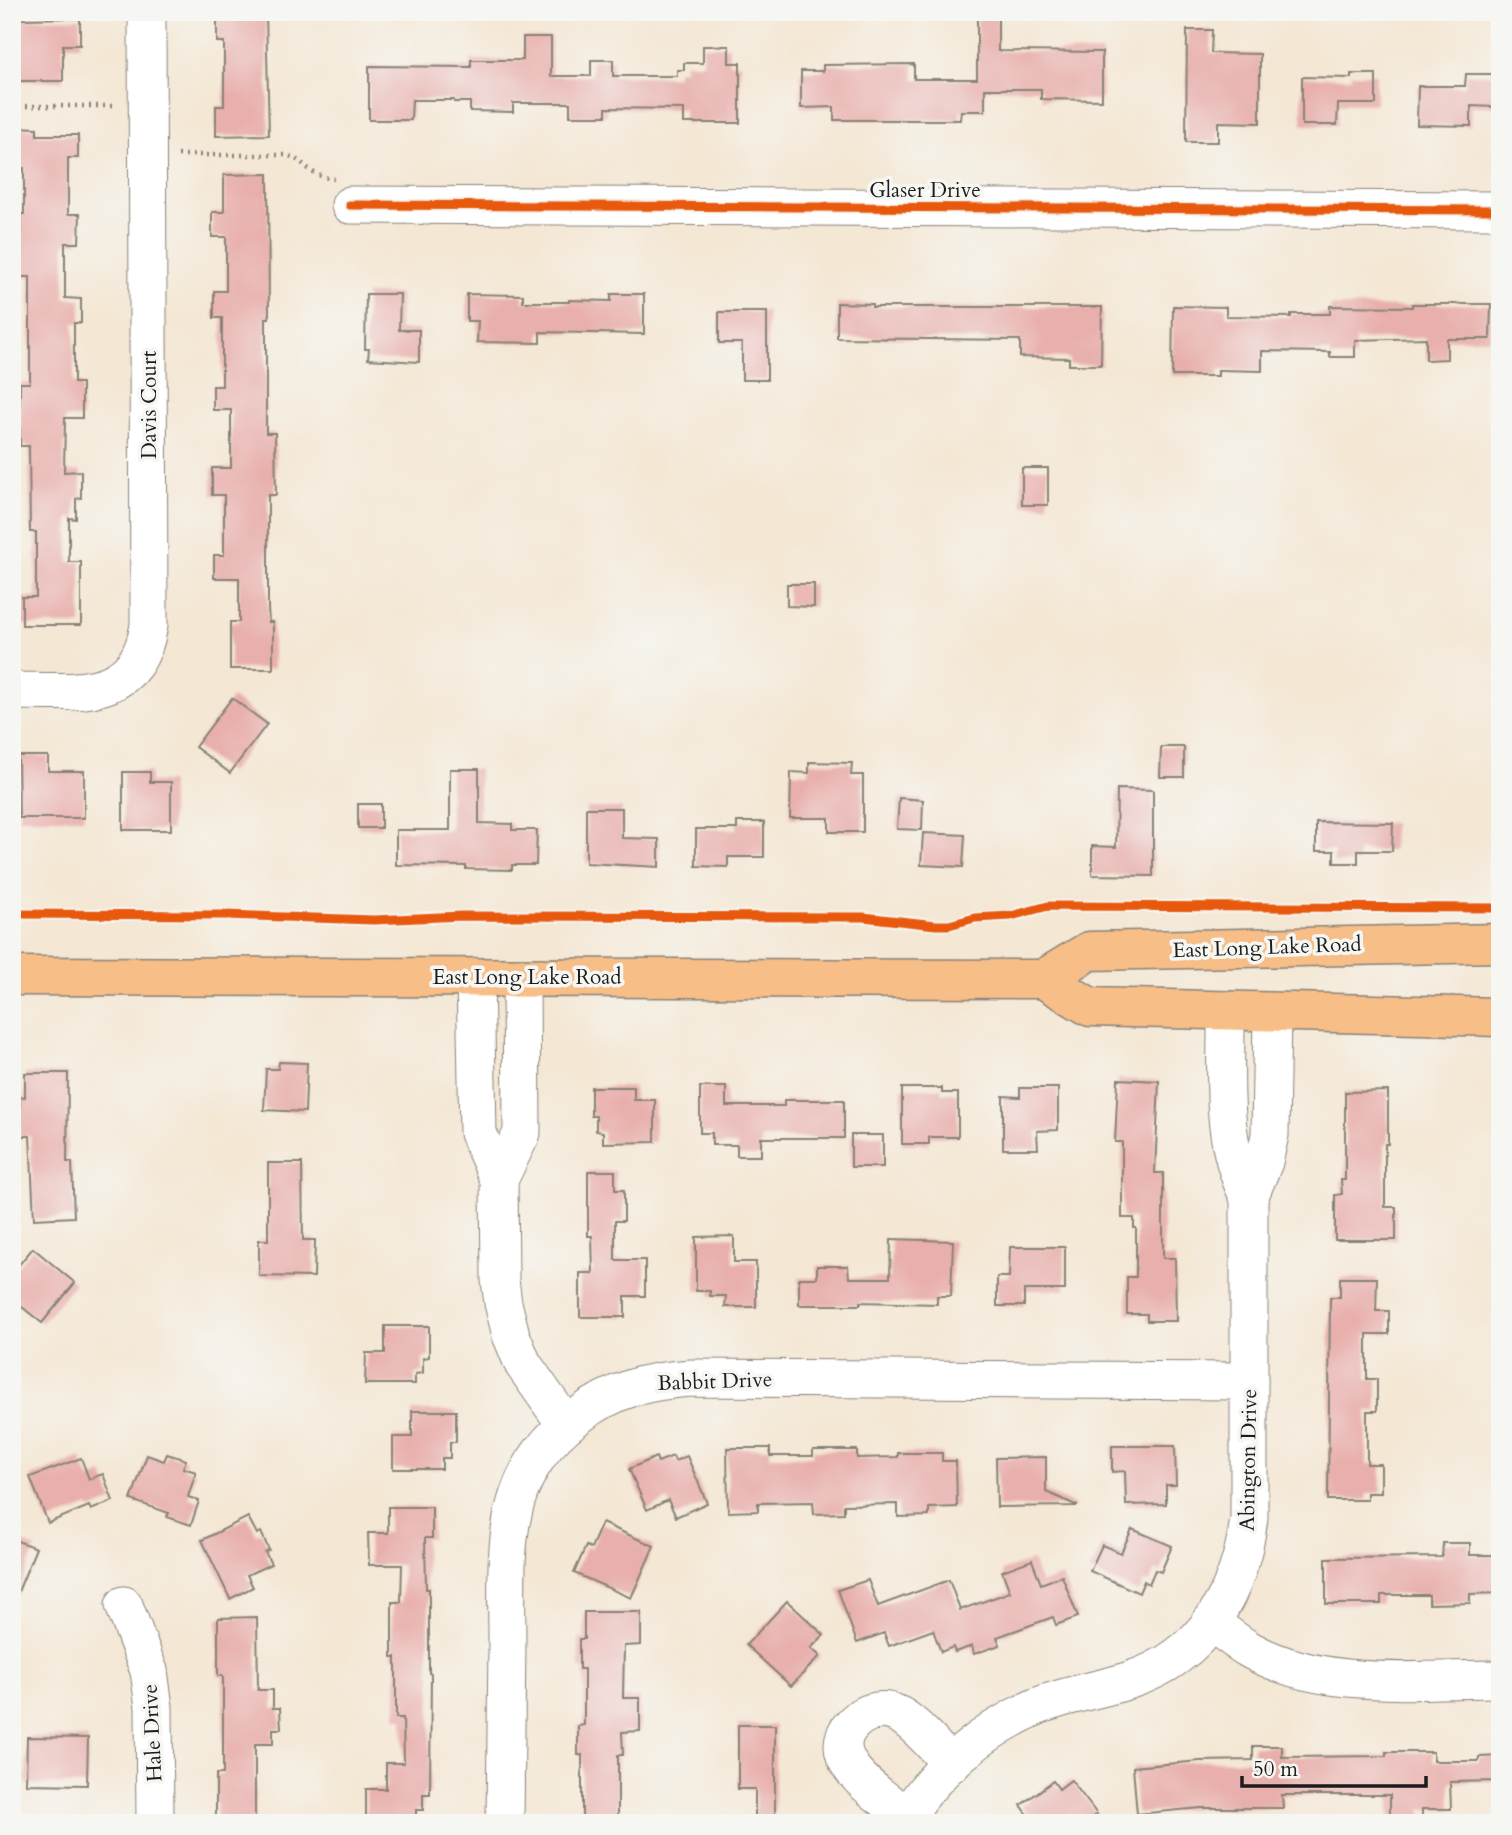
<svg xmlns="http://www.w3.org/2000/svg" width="1512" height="1835" font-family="Cardo,serif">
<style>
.building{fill:#e8afac}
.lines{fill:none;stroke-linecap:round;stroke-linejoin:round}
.minor-casing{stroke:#888278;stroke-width:39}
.major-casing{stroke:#888278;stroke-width:41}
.path{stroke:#888278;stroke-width:4.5;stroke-dasharray:2 5;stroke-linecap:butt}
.minor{stroke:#fff;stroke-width:37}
.major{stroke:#f7be88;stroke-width:38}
.cycleway-casing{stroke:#f6f6f2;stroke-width:13}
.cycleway{stroke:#e8590c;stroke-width:9}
.labels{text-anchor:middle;stroke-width:7;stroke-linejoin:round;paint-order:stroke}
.street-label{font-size:21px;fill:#1c1c1c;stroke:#f6f6f2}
</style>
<rect width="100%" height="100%" fill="#f6f6f2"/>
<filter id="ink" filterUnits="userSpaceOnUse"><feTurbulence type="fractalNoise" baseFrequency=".0143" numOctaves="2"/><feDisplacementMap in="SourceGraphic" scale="14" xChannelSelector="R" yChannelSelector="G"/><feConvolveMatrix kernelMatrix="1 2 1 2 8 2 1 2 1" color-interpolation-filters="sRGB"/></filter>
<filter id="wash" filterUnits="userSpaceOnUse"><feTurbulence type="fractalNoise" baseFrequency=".00686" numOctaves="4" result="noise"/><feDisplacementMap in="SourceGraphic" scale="28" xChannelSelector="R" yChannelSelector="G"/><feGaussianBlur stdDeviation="1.57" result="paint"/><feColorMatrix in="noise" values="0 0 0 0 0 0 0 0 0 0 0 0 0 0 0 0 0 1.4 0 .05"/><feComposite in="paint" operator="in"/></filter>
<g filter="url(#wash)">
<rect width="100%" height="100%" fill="#f4e7d4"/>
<g id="blocks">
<g class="building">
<polygon points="226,12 266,12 269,135 216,136 216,106 224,106 224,42 217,42 217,14 226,15"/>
<polygon points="977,15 998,15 998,51 1102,52 1102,100 1041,99 1041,89 985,89 985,111 961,111 960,120 834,120 834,107 801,108 801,71 823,71 823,65 914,64 914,79 977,79"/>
<polygon points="80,18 80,45 63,45 63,81 19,81 19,19"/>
<polygon points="1187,30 1212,30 1211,53 1260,54 1260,123 1218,122 1218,142 1186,142"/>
<polygon points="523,37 551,37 551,76 591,76 591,60 613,60 613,76 677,76 677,70 684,70 684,63 703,63 703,46 729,46 729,63 740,63 740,123 684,123 684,109 606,108 606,116 570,116 570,103 513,103 513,112 470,111 470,102 454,102 454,100 412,100 411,120 369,120 369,66 471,67 471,60 523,60"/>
<polygon points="1351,74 1376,74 1376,104 1338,104 1337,125 1302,125 1302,77 1351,78"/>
<polygon points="1466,74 1496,74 1495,107 1471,106 1471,126 1417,125 1418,86 1465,86"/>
<polygon points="17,127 37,128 37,135 78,135 78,158 68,158 68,214 80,214 79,243 65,243 65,298 81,299 81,323 74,323 74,383 82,383 82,418 65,418 64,472 81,471 81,498 76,499 76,519 69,518 69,562 81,562 81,625 22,625 22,597 36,597 36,532 30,532 29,446 20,446 20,383 30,383 30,277 21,277 21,214 24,214 24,168 17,168"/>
<polygon points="268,174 269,318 266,318 266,433 275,433 276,495 268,495 268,608 269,622 273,622 273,669 230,669 230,622 239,622 239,578 214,578 214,555 224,555 224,495 212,495 212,468 231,468 231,410 213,410 213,386 222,386 222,318 214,318 214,291 226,291 226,237 212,237 212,212 224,212 224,175"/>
<polygon points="366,294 400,294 399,330 419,330 419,362 368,359 369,349 365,349"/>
<polygon points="467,294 523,295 523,302 569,302 569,300 611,301 611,294 644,294 644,334 540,332 540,343 477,342 478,321 467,321"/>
<polygon points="837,303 872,304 872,307 1102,307 1101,365 1069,365 1069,358 1020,357 1020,340 837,338"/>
<polygon points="1412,304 1491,304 1490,339 1447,339 1447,359 1426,360 1426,338 1355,340 1355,357 1330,357 1330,352 1262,351 1262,371 1218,370 1218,376 1172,376 1173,306 1226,307 1226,316 1291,317 1291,314 1330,314 1330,306 1412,307"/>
<polygon points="719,312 767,312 767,380 742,380 742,343 719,343"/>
<rect x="1022" y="468" width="26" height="37"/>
<polygon points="787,584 814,584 814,607 787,606"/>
<polygon points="232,698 267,724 230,773 195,747"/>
<polygon points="1161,747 1184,747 1184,777 1160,777"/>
<polygon points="18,756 48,756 48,771 84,771 84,818 19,818"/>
<polygon points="809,762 852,763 851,775 863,775 863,832 829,832 829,818 790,818 791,772 809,773"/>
<polygon points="450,769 479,769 479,823 512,824 512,830 537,830 536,865 512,865 512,870 466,869 466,866 396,865 396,830 450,830"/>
<polygon points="123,772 150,772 150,782 171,782 171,830 123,830"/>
<polygon points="1117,789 1153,790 1153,876 1092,875 1092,846 1116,847"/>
<polygon points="899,798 923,800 922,830 897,829"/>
<rect x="358" y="804" width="23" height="24"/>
<polygon points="586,808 622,808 622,838 659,839 659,867 586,863"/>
<polygon points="737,822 764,822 764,857 728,857 728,867 696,866 696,829 737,829"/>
<polygon points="1316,822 1393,823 1392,851 1358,851 1358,863 1334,863 1334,851 1316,851"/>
<polygon points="923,833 965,835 963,867 921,865"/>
<polygon points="279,1062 307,1063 305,1112 264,1110 266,1069 278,1069"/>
<polygon points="25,1073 68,1073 67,1162 72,1162 74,1217 34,1219 30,1136 20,1136 20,1097 25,1097"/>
<polygon points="1118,1079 1159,1081 1155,1173 1163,1173 1163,1258 1175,1258 1176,1321 1147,1321 1147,1314 1127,1314 1127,1277 1136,1277 1136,1228 1134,1228 1134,1218 1122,1218 1122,1142 1115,1142"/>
<polygon points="591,1087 634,1087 634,1100 655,1100 655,1142 603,1143 603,1132 596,1131 596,1116 591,1116"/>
<polygon points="700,1087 726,1087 726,1106 784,1106 784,1100 844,1100 844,1138 761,1138 761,1156 737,1156 737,1145 712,1145 712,1133 700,1133"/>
<polygon points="902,1088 942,1088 942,1093 958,1093 958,1137 929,1137 929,1144 902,1144"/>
<polygon points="1020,1088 1058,1088 1058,1130 1037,1131 1038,1149 1003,1149 1003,1096 1020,1097"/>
<polygon points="1388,1091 1388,1144 1385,1144 1385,1207 1396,1207 1396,1240 1335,1240 1335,1195 1342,1194 1341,1180 1345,1180 1345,1092"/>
<rect x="851" y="1135" width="32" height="32"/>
<polygon points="268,1163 302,1163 303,1240 315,1240 314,1277 259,1276 259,1240 268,1240"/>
<polygon points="588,1171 615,1171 615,1190 624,1190 624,1221 615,1221 615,1260 645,1260 645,1296 625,1296 625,1317 580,1317 580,1273 593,1273 592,1236 588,1236"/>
<polygon points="734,1236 734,1262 756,1262 756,1307 725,1307 726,1296 710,1296 710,1291 696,1291 696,1237"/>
<polygon points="891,1239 953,1241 951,1296 937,1296 937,1304 860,1302 860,1305 799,1305 799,1278 817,1278 817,1266 848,1266 849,1278 890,1278"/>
<polygon points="1010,1247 1065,1247 1065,1290 1024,1290 1024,1306 997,1306 997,1277 1009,1277"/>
<polygon points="33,1248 75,1283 42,1323 12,1299 12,1273"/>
<polygon points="1340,1278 1377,1278 1376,1311 1389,1311 1389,1334 1367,1334 1367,1379 1377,1379 1377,1411 1367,1411 1367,1464 1381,1464 1381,1493 1367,1493 1367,1500 1328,1500 1330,1297 1340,1297"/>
<polygon points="385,1326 429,1326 429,1357 423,1358 423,1373 415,1374 415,1384 365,1384 366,1353 385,1353"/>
<polygon points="412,1411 456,1411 456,1442 450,1442 450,1458 442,1458 442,1469 393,1469 393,1437 412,1437"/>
<polygon points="1112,1446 1175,1446 1176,1485 1166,1485 1166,1504 1126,1505 1125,1471 1112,1472"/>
<polygon points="727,1448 770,1448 770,1456 813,1456 813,1450 857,1450 857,1458 898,1457 898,1453 942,1453 942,1461 956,1461 957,1507 929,1508 929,1516 898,1517 898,1504 844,1505 844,1513 814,1514 813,1502 758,1503 758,1511 728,1512"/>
<polygon points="167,1454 186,1460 183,1468 196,1472 188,1497 199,1501 191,1525 167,1517 169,1513 131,1500 147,1455 164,1461"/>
<polygon points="673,1456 675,1461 687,1456 707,1503 676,1517 668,1500 647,1510 629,1469 656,1457 658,1462"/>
<polygon points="1046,1457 1046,1492 1078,1506 997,1507 996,1458"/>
<polygon points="81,1458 89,1479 103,1474 113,1501 91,1510 89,1506 48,1523 30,1477"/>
<polygon points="388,1507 432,1507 432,1538 425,1538 426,1589 429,1589 429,1673 431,1674 430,1794 423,1794 423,1810 416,1810 416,1821 366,1821 366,1789 386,1789 386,1763 404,1763 403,1718 396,1718 396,1657 392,1657 392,1602 401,1602 402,1565 369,1565 368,1533 388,1533"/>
<polygon points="248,1517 257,1534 261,1532 269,1550 265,1552 271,1564 247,1575 253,1587 230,1599 202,1540"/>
<polygon points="602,1523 654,1546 631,1598 574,1573 586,1546 591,1548"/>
<polygon points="1132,1529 1172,1546 1161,1572 1155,1570 1149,1584 1144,1581 1139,1593 1090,1571 1102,1545 1121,1553"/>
<polygon points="12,1539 36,1548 13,1604 12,1603"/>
<polygon points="1443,1543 1470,1543 1470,1555 1500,1555 1500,1593 1470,1594 1470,1603 1429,1604 1429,1595 1381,1595 1381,1604 1326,1604 1326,1558 1442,1557"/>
<polygon points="1032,1560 1041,1584 1062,1576 1078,1617 1056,1625 1053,1617 997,1637 1000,1645 974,1654 972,1646 955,1652 953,1647 941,1652 933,1630 889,1646 884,1633 857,1643 838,1590 868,1580 878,1606 949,1580 960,1610 1010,1592 1002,1571"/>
<polygon points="787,1601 824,1635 811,1648 820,1656 791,1686 746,1645"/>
<polygon points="584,1612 641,1612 641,1645 624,1646 623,1698 640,1698 640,1731 622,1732 623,1755 618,1755 618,1823 582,1823 582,1755 578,1755 578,1726 584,1725 584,1669 579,1669 579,1639 584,1639"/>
<polygon points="257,1617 258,1690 273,1690 273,1708 280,1708 281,1729 273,1729 273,1744 255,1744 255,1823 216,1823 216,1774 223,1774 223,1676 218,1676 218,1618"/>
<polygon points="738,1725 775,1725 775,1823 755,1823 755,1789 738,1789"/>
<polygon points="27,1737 88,1738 87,1785 26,1784"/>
<polygon points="1253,1746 1282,1746 1282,1757 1386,1756 1386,1752 1433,1752 1433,1761 1479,1761 1479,1757 1500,1756 1500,1781 1450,1782 1451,1809 1422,1809 1422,1818 1390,1819 1390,1795 1282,1795 1283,1808 1201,1808 1137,1814 1133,1767 1200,1761 1253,1760"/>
<polygon points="1071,1780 1097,1814 1084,1823 1034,1823 1021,1805 1053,1781 1059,1789"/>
</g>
</g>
</g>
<g filter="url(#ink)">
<use href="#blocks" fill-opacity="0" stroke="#888278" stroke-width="2"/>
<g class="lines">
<defs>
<g id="minor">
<polyline points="350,205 1500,210"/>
<path d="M12 691C74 691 137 703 149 625L147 12"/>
<polyline points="475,977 478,1133 499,1180 500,1280 503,1303 511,1335 523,1364 566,1425"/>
<path d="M1226 1010C1227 1077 1218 1137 1249 1198"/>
<polyline points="499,1180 522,1133 521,977"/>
<polyline points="124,1605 149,1671 154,1707 155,1823"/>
<path d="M1211 1622C1224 1632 1236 1642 1250 1650 1323 1691 1419 1679 1500 1679"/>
<path d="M907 1816C881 1796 812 1755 859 1718 869 1711 883 1708 895 1713 914 1720 936 1749 951 1764"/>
<path d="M505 1823C506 1763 506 1702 507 1642 507 1553 497 1475 578 1416 615 1389 646 1381 691 1378L1249 1381"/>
<path d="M903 1823C932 1772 984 1729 1038 1706 1068 1694 1100 1690 1130 1680 1205 1656 1240 1591 1249 1518V1198L1264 1162 1270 1135 1272 1012"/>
</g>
<g id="major">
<polyline points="12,976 1043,979 1090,1007 1500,1017"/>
<polyline points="1043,979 1089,951 1500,943"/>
</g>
</defs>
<use href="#minor" class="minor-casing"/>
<use href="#major" class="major-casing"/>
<g class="path">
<polyline points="12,106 117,106"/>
<path d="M178 155H285C305 159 307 176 334 179"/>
</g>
<use href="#minor" class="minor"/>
<use href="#major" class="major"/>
<defs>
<g id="cycleway">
<polyline points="350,205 1500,210"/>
<polyline points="12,914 224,915 374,920 462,916 863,917 936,925 949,925 975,918 1011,916 1048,906 1500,908"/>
</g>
</defs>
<use href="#cycleway" class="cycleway-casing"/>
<use href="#cycleway" class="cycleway"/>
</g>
</g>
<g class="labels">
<g class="street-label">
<text x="925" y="197">Glaser Drive</text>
<text transform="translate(149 405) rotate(-90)" y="7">Davis Court</text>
<text transform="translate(1267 947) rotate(-2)" y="7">East Long Lake Road</text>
<text x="527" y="984">East Long Lake Road</text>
<text transform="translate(715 1381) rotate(-2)" y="7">Babbit Drive</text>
<text transform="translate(1248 1460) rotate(-89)" y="7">Abington Drive</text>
<text transform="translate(152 1733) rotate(-93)" y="7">Hale Drive</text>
</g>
</g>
<rect width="1512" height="1835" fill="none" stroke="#f6f6f2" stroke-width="42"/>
<path d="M1242 1776v10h184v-10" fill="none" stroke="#1c1c1c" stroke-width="3.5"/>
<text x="1253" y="1776" font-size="21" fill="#1c1c1c" stroke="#f6f6f2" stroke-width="5" paint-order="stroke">50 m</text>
</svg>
